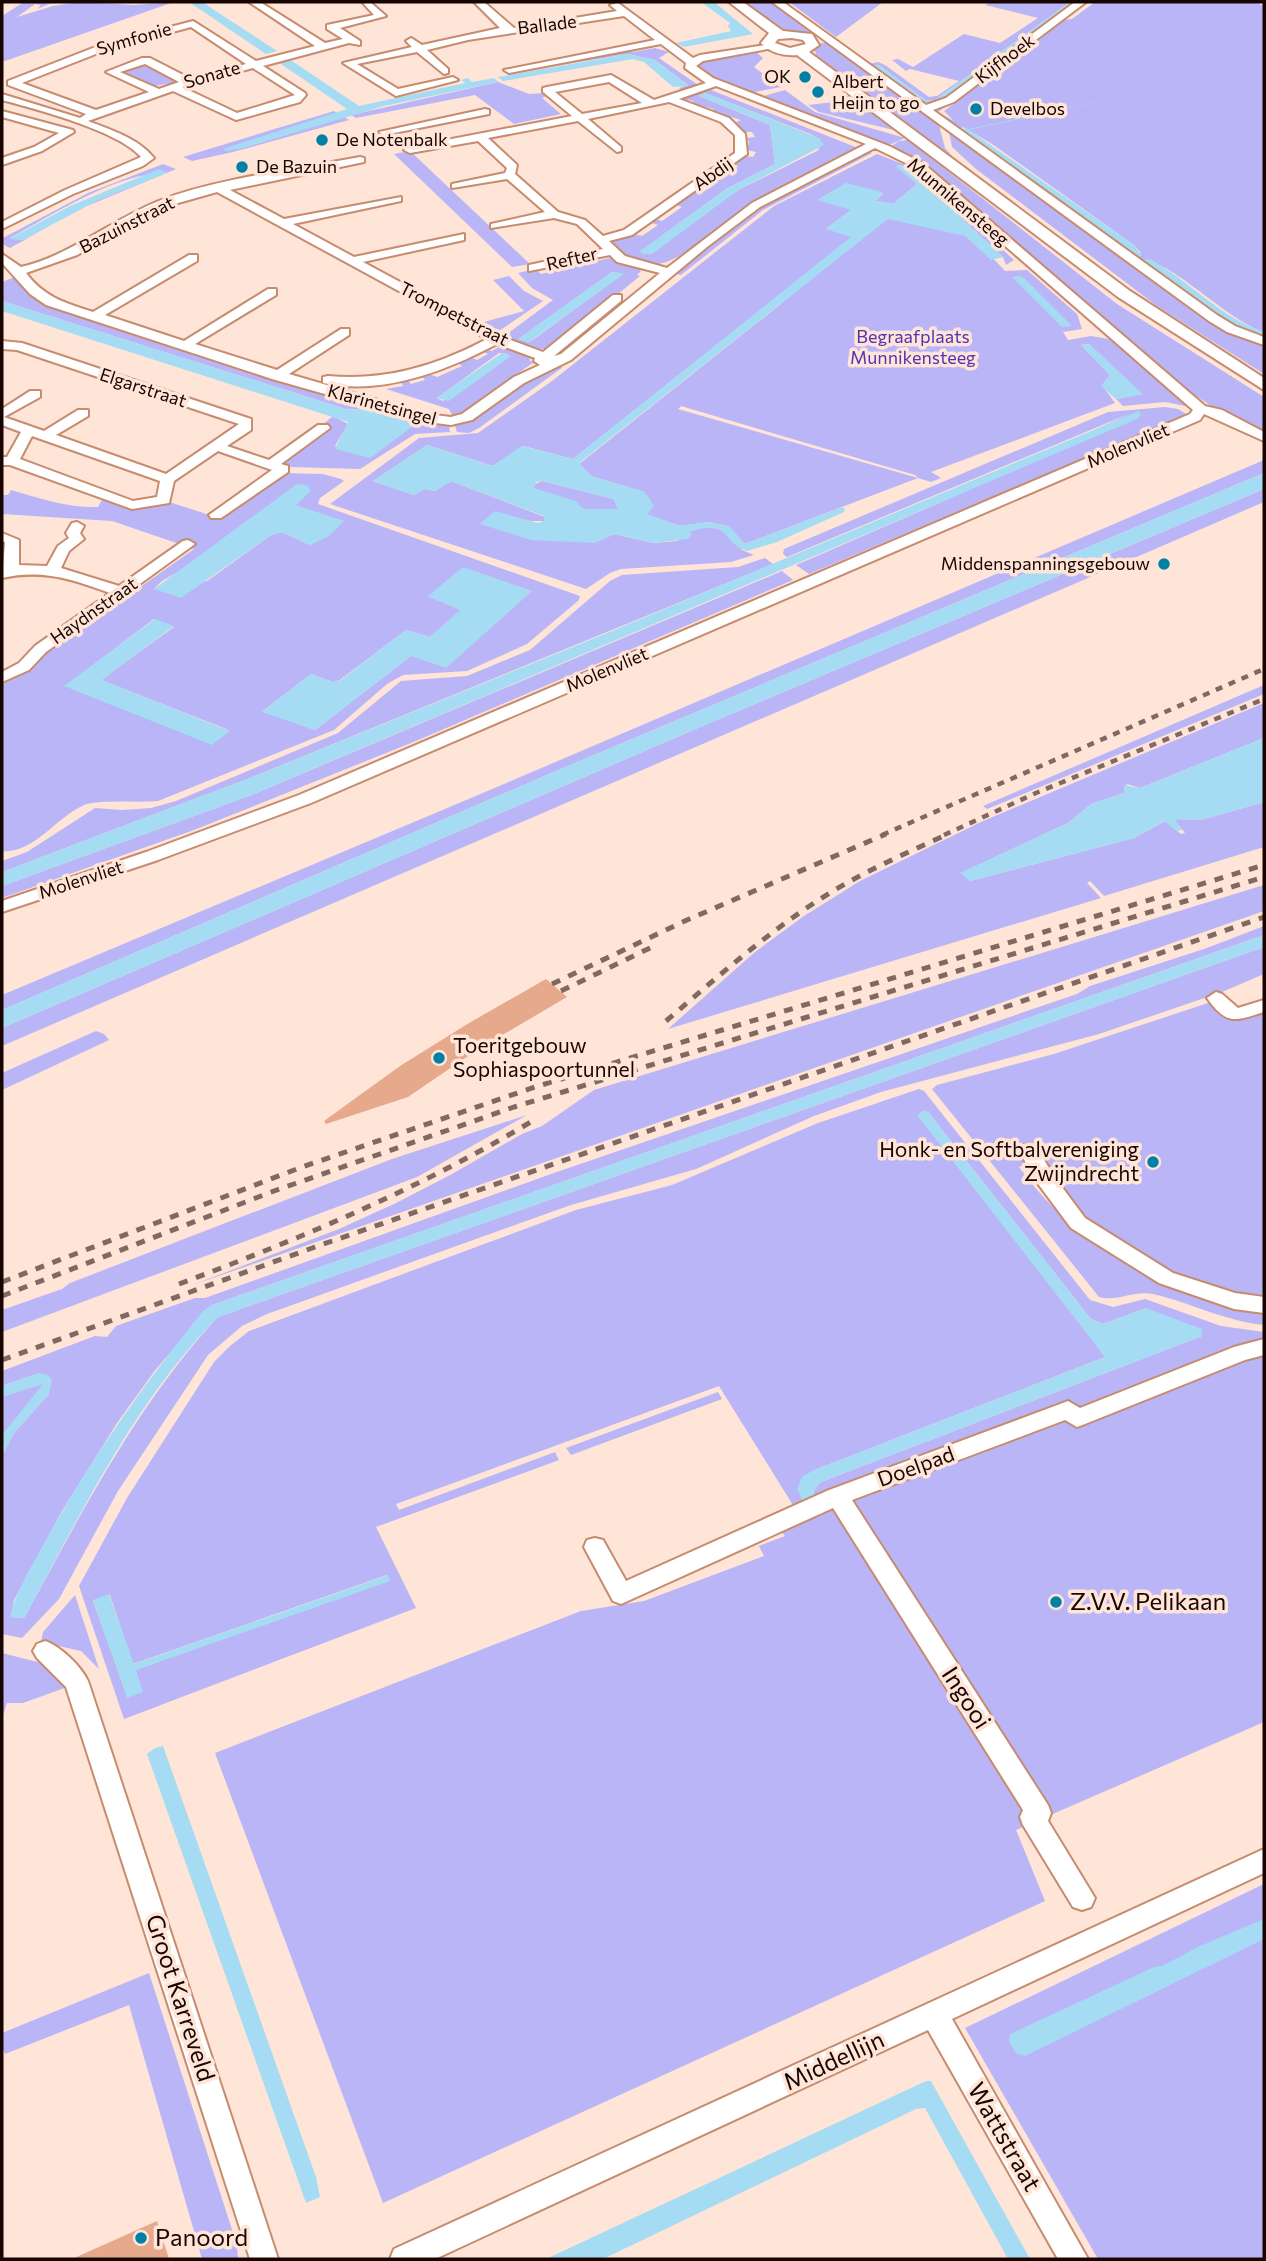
<svg xmlns="http://www.w3.org/2000/svg" width="1266" height="2261" font-family="Commissioner,sans-serif">
<style>
.green{fill:#b9b5f7;fill-rule:evenodd}
.water{fill:#a6dcf3;fill-rule:evenodd}
.building{fill:#e7a98b}
.lines{fill:none;stroke-linecap:round;stroke-linejoin:round}
.minor-casing{stroke:#c78b6e;stroke-width:4}
.major-casing{stroke:#c78b6e;stroke-width:4}
.minor{fill:#fff;fill-rule:evenodd}
.major{fill:#fff;fill-rule:evenodd}
.rail-far1{stroke:#806961;stroke-width:4.5;stroke-dasharray:7 7;stroke-linecap:butt}
.rail{stroke:#806961;stroke-width:5;stroke-dasharray:9 9;stroke-linecap:butt}
.poi-dot{fill:#0080a5;stroke:#ffe4d8;stroke-width:2.5}
.labels{text-anchor:middle;stroke-width:7;stroke-linejoin:round;paint-order:stroke}
.far-street-label{font-size:18px;fill:#190500;stroke:#ffe4d8}
.far-poi-label{font-size:18px;fill:#190500;stroke:#ffe4d8;text-anchor:start}
.far-park-label{font-size:18px;fill:#5233b4;stroke:#ffe4d8}
.poi-label{font-size:21px;fill:#190500;stroke:#ffe4d8;text-anchor:start}
.street-label{font-size:21px;fill:#190500;stroke:#ffe4d8}
.near-poi-label{font-size:24px;fill:#190500;stroke:#ffe4d8;text-anchor:start}
.near-street-label{font-size:24px;fill:#190500;stroke:#ffe4d8}
</style>
<rect width="100%" height="100%" fill="#ffe4d8"/>
<g class="green">
<polygon points="24,2 54,2 37,9 41,5 35,4 17,17 53,6 79,2 134,5 174,2 2,62 2,16"/>
<path d="M742 2H773L813 31C791 44 759 14 742 2Z"/>
<polygon points="789,2 883,2 836,37"/>
<polygon points="991,2 1070,2 935,100 925,100 879,65 873,66 926,104 946,98 1075,2 1079,2 949,98 930,105 921,103 869,64 878,62 885,65 929,97 937,96 959,81 910,69 906,71 892,60 898,59 913,67 964,34 1000,43 1038,18 985,5"/>
<path d="M1085 2H1088L1064 20 1072 19 1095 2H1255L1264 6V332C1229 322 1171 260 1144 261L1234 327 1264 340 1233 329 935 114 937 109ZM1060 24 944 111 954 121 938 112ZM963 127 992 144 1134 245 1141 253 1134 256 960 130Z"/>
<polygon points="820,43 830,43 910,103 938,121 945,148 953,157 816,56 815,50"/>
<polygon points="655,48 669,52 659,58 698,85 682,91 679,88 688,85 655,60 628,54 518,72 550,65 555,62 629,49 633,52"/>
<polygon points="756,52 763,58 754,67 781,87 749,93 709,77 696,68 698,62"/>
<polygon points="146,64 178,80 178,82 154,86 124,72"/>
<polygon points="498,82 529,94 545,93 549,95 542,98 561,114 514,124 475,95 356,118 351,115"/>
<path d="M706 88 858 148C828 164 796 177 767 195 737 212 689 259 658 264 638 267 624 254 611 242L633 234 642 236 658 225 652 223 656 219 662 221 682 207 677 205 694 191 702 193 709 188 702 186 719 177 724 170 732 171 738 166 732 164 744 156 753 157 756 152 747 150 749 142 746 138 755 137 752 132H743L734 123 741 120 710 111 714 109 690 103 694 101 679 99ZM705 93 813 135 819 150 740 189 640 252 726 189 775 164 770 125 699 96Z"/>
<polygon points="785,90 815,112 905,138 887,146 760,97"/>
<polygon points="848,96 865,109 876,111 906,133 819,112 808,105 834,102 832,99"/>
<polygon points="334,111 337,113 224,149 243,148 344,117 349,120 233,152 192,161 183,157"/>
<polygon points="949,132 1253,340 1264,344 1264,374 1157,306 976,169 952,147"/>
<polygon points="908,140 1117,304 1264,397 1264,432 1222,413 1184,388 934,172 890,147 899,141"/>
<polygon points="410,151 530,264 512,267 394,154"/>
<polygon points="867,151 872,153 763,210 681,275 673,273 768,202"/>
<polygon points="877,154 913,168 1014,260 1006,265 1003,257 913,173 900,165 896,166 917,184 893,204 876,201 883,193 851,210 827,228 852,237 573,459 523,446 493,466 427,445 373,481 414,495 425,489 435,491 451,481 545,517 544,521 528,521 594,543 614,534 653,543 677,541 692,530 708,527 724,530 742,550 754,555 731,562 621,569 610,573 586,589 330,504 419,438 478,433 552,381 774,206"/>
<path d="M163 164 176 169 80 209 10 248 2 244 3 238 88 193ZM166 172 98 200 23 240 10 238C55 213 114 175 166 172Z"/>
<path d="M887 215 969 233 1005 271 1027 270 1077 314 1082 329 1063 332 1068 340 1091 336 1109 339 1186 404 1185 406 1165 402 1123 406 1116 399 1142 394 1089 344 1081 345 1110 375 1102 385 1115 403 931 472 941 478 931 482 918 478 745 544 728 526 708 522 680 526 646 514 651 502 644 492 591 476 579 464 777 307ZM681 406 915 475 918 478 678 409Z"/>
<path d="M610 258 639 268 641 271 637 275 640 276 558 343C540 356 522 345 503 337L553 300 532 288 518 273 535 269 541 274ZM612 272 623 274 534 339 529 342 519 339Z"/>
<polygon points="509,276 524,291 543,301 496,333 484,322 524,311 493,280"/>
<path d="M15 277 27 292 52 307C151 339 250 373 352 399 384 407 416 425 449 426L450 432 415 434 360 469 291 467 280 461 285 458 288 459 325 434 321 426 333 416 348 424 335 446 370 458 412 424 369 410 346 409 2 301V282Z"/>
<path d="M501 346 529 356 530 361 534 362 464 412 452 415 449 409 386 389 403 386 400 381 407 379 411 384 425 380 422 376 429 374 437 377 462 366 457 362 470 357 477 360 488 354 481 351 484 349 492 351ZM499 353 508 354 443 401 437 398Z"/>
<polygon points="552,367 563,367 479,428 469,433 457,432 455,426 471,421 522,383"/>
<polygon points="1165,407 1178,409 1188,415 809,574 796,565 946,500 1131,413 787,557 783,554 784,549 1108,412"/>
<polygon points="1264,460 1264,473 556,771 2,1010 2,995 471,798"/>
<path d="M282 473 323 474 341 479 344 481 320 498 318 504 580 596 579 600 527 644 467 671 403 675 387 684 334 730 158 801C139 803 95 799 82 806 56 818 33 854 2 851V685L194 549 112 521 2 514V495H8L11 490C40 498 67 508 98 507L103 498 132 509 169 502 222 519 286 475ZM296 505 310 545 282 532 271 535 207 581 154 589 162 581ZM531 591 411 656 315 730 263 711 311 674 333 682 340 680 406 630 430 637 461 610 428 596ZM154 619 174 627 101 680 229 730 65 686Z"/>
<polygon points="542,481 614,499 618,509 584,509 534,488 533,485"/>
<polygon points="1264,489 1264,502 2,1046 2,1028 698,728"/>
<polygon points="765,558 773,564 255,776 2,872 2,861 27,852 95,808 122,810 151,808 176,801 338,733 401,681 467,676 530,650 610,581 622,575 738,567"/>
<polygon points="782,571 793,580 416,741 194,830 2,898 2,886 249,796"/>
<polygon points="1264,685 1264,694 987,809 983,806"/>
<polygon points="1264,703 1264,738 1140,788 1127,784 1124,793 1091,804 1068,823 961,873 970,881 1134,838 1165,821 1181,834 1185,833 1174,819 1201,820 1264,802 1264,847 1104,896 1090,881 1087,883 1101,898 668,1029 755,952 804,916 860,881 983,821"/>
<polygon points="1264,885 1264,911 190,1286 339,1229 396,1203 452,1174 522,1134 542,1126 594,1090"/>
<path d="M1264 926V935L212 1305 156 1369 117 1423 62 1511 14 1600 11 1617 24 1618C82 1513 136 1405 218 1317L1264 947V974L1222 992 1099 1034 881 1092 814 1116 696 1169 571 1205 267 1314 242 1326 208 1355 118 1491 59 1599 22 1638 2 1634V1456L14 1433 49 1394 39 1373 2 1386V1371L95 1336 107 1337 116 1326 195 1298H205L551 1174 1077 994 1090 986 1207 948Z"/>
<path d="M1211 1002 1217 1003 1235 1019 1264 1010V1300H1253L1172 1273 1091 1223 1066 1199 1034 1146 1019 1153 1027 1163 1019 1167C1078 1248 1166 1297 1264 1313V1325C1225 1321 1191 1303 1153 1294 1133 1290 1118 1302 1099 1297L932 1089 937 1085 1054 1054Z"/>
<polygon points="96,1031 104,1034 109,1040 2,1090 2,1073"/>
<path d="M919 1089 924 1091 1090 1300 1113 1307 1145 1299 1221 1326 1264 1332V1722L1016 1830 1045 1901 383 2203 215 1753 581 1611 644 1601 764 1556 759 1546 785 1536 773 1520 796 1510 719 1386 396 1504 399 1510 555 1452 559 1460 376 1527 416 1608 124 1719 79 1586 127 1498 214 1362 230 1346 249 1331 576 1210 672 1185 818 1123ZM923 1111 928 1112 1091 1319 1103 1324 1146 1308 1202 1336 821 1482 814 1488 813 1497 812 1471 1105 1357ZM387 1575 389 1581 135 1670 128 1698 93 1601 110 1595 133 1664Z"/>
<polygon points="527,1115 417,1177 2,1332 2,1310 62,1289 70,1283 392,1159"/>
<polygon points="39,1383 43,1384 39,1392 2,1435 2,1397"/>
<polygon points="718,1392 722,1399 571,1455 566,1448"/>
<polygon points="75,1595 99,1669 81,1651 41,1642 43,1632"/>
<polygon points="2,1653 53,1666 70,1686 23,1703 7,1703 2,1718"/>
<polygon points="1264,1884 1264,2259 1098,2259 965,2028"/>
<polygon points="149,1973 237,2245 238,2259 202,2259 129,2005 5,2054 2,2046 2,2033"/>
</g>
<g class="water">
<polygon points="189,2 202,2 277,51 266,54"/>
<polygon points="701,2 714,2 753,34 684,47 676,43 731,31 728,26 730,23"/>
<path d="M1070 2H1075L946 98C937 102 930 105 920 101L872 66 879 65 925 100H935Z"/>
<polygon points="628,54 655,60 689,86 673,87 644,62 633,59 503,81 498,77"/>
<polygon points="289,59 359,106 465,83 461,80 468,78 472,82 494,78 498,82 384,106 243,148 226,151 223,149 347,109 278,62"/>
<polygon points="705,93 819,138 824,145 740,189 652,254 642,254 640,251 726,189 775,164 770,125 699,96"/>
<polygon points="1133,94 969,130 1134,245 1142,256 1138,257 959,128 969,129"/>
<path d="M899 165 913 173 1003 257 991 260 965 236 888 219 579 463 591 476 644 492 654 506 647 514 680 526 708 522 729 526 745 544 840 508H845L844 512 777 542 747 551C720 542 732 518 689 532L692 534 688 539 653 543 614 534 594 543 531 540 480 524 495 511 538 523 544 521V516L451 481 435 491 425 489 414 495 373 481 427 445 492 466 522 446 573 459 851 237 826 229 851 210 817 200 846 183 883 192 876 201 893 204 917 184 895 166ZM542 481 614 499 618 509H583L576 501 534 488 536 482Z"/>
<polygon points="159,169 167,173 98,200 23,240 9,239 70,206"/>
<path d="M1150 259C1188 280 1224 320 1264 332V338L1234 327 1143 260Z"/>
<polygon points="612,272 624,274 529,342 518,339"/>
<polygon points="1020,276 1024,278 1072,326 1062,327 1012,277"/>
<polygon points="2,301 346,409 369,410 410,423 412,427 370,458 335,449 348,422 2,311"/>
<polygon points="1089,344 1143,394 1116,399 1101,386 1110,375 1081,345"/>
<polygon points="502,353 511,356 449,401 436,398"/>
<polygon points="1139,411 1141,415 1137,419 249,796 2,886 2,872 255,776 607,633"/>
<polygon points="1264,473 1264,489 698,728 2,1028 2,1010 556,771"/>
<polygon points="297,484 307,485 311,491 296,505 344,521 329,536 310,545 282,532 271,535 181,598 154,589"/>
<polygon points="463,567 532,591 446,668 411,656 315,730 262,712 311,674 333,682 341,680 406,630 430,637 460,610 428,596"/>
<polygon points="155,619 174,626 102,680 230,731 212,745 64,686"/>
<polygon points="1264,738 1264,802 1201,820 1175,819 1182,830 1177,831 1164,821 1134,838 970,881 960,873 1068,823 1091,804 1124,793 1124,785 1140,788"/>
<path d="M1264 935V947L218 1317C134 1402 81 1514 24 1618L10 1617C16 1589 33 1565 46 1540 91 1458 144 1384 203 1311L212 1305Z"/>
<polygon points="923,1111 928,1112 1091,1319 1103,1324 1146,1308 1202,1329 1202,1336 821,1482 813,1492 818,1503 806,1508 797,1489 802,1477 812,1471 1105,1357 917,1115"/>
<polygon points="39,1373 48,1375 52,1380 49,1394 14,1433 2,1456 2,1435 43,1384 2,1397 2,1386"/>
<polygon points="388,1575 390,1581 136,1670 143,1692 127,1698 93,1600 109,1594 134,1664"/>
<polygon points="163,1746 316,2177 320,2197 306,2203 147,1754 155,1748"/>
<polygon points="1264,1919 1264,1939 1025,2056 1016,2053 1009,2042 1010,2034 1154,1967 1162,1966 1200,1946"/>
<polygon points="926,2081 931,2081 1030,2259 1008,2259 925,2108 916,2109 603,2259 546,2259"/>
</g>
<g class="building">
<polygon points="546,979 567,997 477,1050 408,1097 326,1124 324,1121 400,1066 469,1023"/>
<polygon points="157,2221 169,2259 72,2259"/>
</g>
<g class="lines">
<defs>
<g id="minor">
<path d="M249 2H260L325 43 343 39 327 29V25L374 15 362 2H370L386 16 340 28 360 41V45L349 43 263 66 305 93 306 95 300 102 236 120 173 91 88 121C111 130 138 138 154 158L143 166 73 194 2 229V222L65 190 141 157C119 131 36 109 2 100V94L80 118 86 114 8 85V81L98 46 193 21 256 61 315 46ZM191 27 246 64 189 78 150 58H142L106 72 149 92 96 110 22 83 106 50ZM145 64 179 82 159 89 120 72ZM253 68 295 95 237 113 182 87Z"/>
<path d="M474 2H484L514 28 617 11 610 5 618 3 693 58 700 55 773 44V48L703 61 696 66 713 78 889 146 924 164 1205 406 1222 410 1264 432V441L1204 414 1200 420 311 803 158 860 2 912V901L146 852 299 795 1190 414 1193 410 916 168 875 148 760 207 707 247 571 360 524 383 472 420 451 425 420 421 272 379 46 305 30 294 2 263V254L21 267C72 255 112 219 161 200 219 178 298 169 360 157L364 158V162L230 190 284 219 401 197V201L293 224 354 257 464 234V240L363 262 500 336 543 352 613 295H621V301L554 356 561 354 660 273 617 262 610 255 529 271V265L603 249 577 224 554 218 491 228V224L545 212 507 179 452 188V184L505 173 507 168 478 141 410 153 404 150 410 147 572 116 543 92V88L547 87 611 75 654 100 706 83 685 68 686 63 661 44 509 73 504 70 655 40 624 16 468 40 427 50 448 69V73L444 74 417 52 357 64 398 89 453 77 458 80 396 96 343 63 412 47 406 41 411 38 422 45 500 28ZM609 82 642 103 582 114 555 92ZM716 86 866 144 752 203 667 268 625 256 609 241 632 235 747 154 745 134 729 118 679 99ZM669 102 721 122 735 135V153L624 230 603 236 585 220 558 212 515 174 517 165 488 138 578 121 617 152 621 151V147L588 119ZM217 192 487 339C436 366 386 381 328 376L323 377V383C382 396 446 371 497 344L535 358 534 361 540 365 514 377 462 414 451 417 426 414 289 374 349 335V329H341L277 370 195 344 276 295V289H268L184 341 105 315 197 261V255H189L93 312C65 303 44 297 26 273L77 255 164 207Z"/>
<polygon points="772,2 783,2 926,105 946,98 1075,2 1086,2 954,102 933,110 1217,315 1235,326 1264,337 1264,345 1227,332 1209,321"/>
<polygon points="485,109 489,110 489,114 384,135 379,132"/>
<polygon points="2,111 73,130 74,132 42,151 2,165 2,158 34,147 59,133 2,117"/>
<path d="M2 341 22 343 251 419V430L227 446 269 460 318 425H328L330 428 281 464 288 466V472L221 518H211L209 515 272 470 218 451 174 481 169 503 132 509 10 465H2V457H7L21 432 2 425V409L30 391H40V397L4 417 44 431 78 410H88V416L56 435 166 474 239 424 17 350 2 349ZM32 436 160 481 157 497 133 501 20 459Z"/>
<path d="M77 522 84 526 80 533 84 539 69 551 61 568 119 586 183 541 188 540 195 544 46 652 29 670 2 682V672L19 663 35 646 110 593C71 579 42 569 2 578L5 542 2 541V533L19 540V565L47 566 58 546 69 538 66 533 72 523Z"/>
<path d="M1216 992 1222 994 1238 1008 1264 1000V1012C1235 1021 1227 1026 1207 998Z"/>
<polygon points="1029,1144 1036,1146 1053,1175 1085,1218 1173,1273 1235,1293 1264,1297 1264,1313 1234,1309 1159,1283 1071,1228 1039,1185 1019,1151 1022,1146"/>
<polygon points="1264,1339 1264,1355 1245,1360 1085,1424 1077,1427 1065,1420 852,1500 1048,1805 1051,1813 1048,1821 1095,1898 1091,1907 1082,1910 1073,1907 1023,1825 1020,1817 1023,1810 833,1508 621,1604 613,1601 584,1547 587,1540 595,1538 603,1540 626,1581 829,1490 1060,1404 1068,1401 1080,1408 1234,1347"/>
<path d="M45 1641C60 1646 81 1666 88 1681L278 2259H250L66 1687 37 1658 33 1651 37 1644Z"/>
<polygon points="1264,1849 1264,1873 952,2019 1088,2259 1058,2259 928,2030 435,2259 390,2259 394,2249"/>
</g>
<path id="major" d="M729 2H743L783 31 812 34 819 45 809 52 1130 291 1264 378V390L1118 297 797 55C783 56 770 53 761 43L769 33ZM792 38 803 40 806 44 790 48 775 43 778 39Z"/>
</defs>
<use href="#minor" class="minor-casing"/>
<use href="#major" class="major-casing"/>
<use href="#minor" class="minor"/>
<use href="#major" class="major"/>
<g class="rail-far1">
<polyline points="882,835 1264,669"/>
<polyline points="944,835 1036,793 1264,699"/>
</g>
<g class="rail">
<polyline points="552,984 687,920 886,834"/>
<polyline points="561,991 652,947"/>
<path d="M666 1021C714 980 761 938 814 903 856 875 902 855 948 834"/>
<polyline points="2,1282 302,1167 535,1087 1264,865"/>
<path d="M179 1284C302 1238 421 1188 534 1120"/>
<polyline points="2,1296 274,1191 514,1107 1264,877"/>
<polyline points="2,1360 315,1247 1264,917"/>
</g>
</g>
<g class="poi-dot">
<circle cx="805" cy="77" r="7"/>
<circle cx="818" cy="92" r="7"/>
<circle cx="976" cy="109" r="7"/>
<circle cx="322" cy="140" r="7"/>
<circle cx="242" cy="167" r="7"/>
<circle cx="1164" cy="564" r="7"/>
<circle cx="439" cy="1058" r="7"/>
<circle cx="1153" cy="1162" r="7"/>
<circle cx="1056" cy="1602" r="7"/>
<circle cx="141" cy="2238" r="7"/>
</g>
<g class="labels">
<g class="far-street-label">
<text transform="translate(547 25) rotate(-7)" y="6">Ballade</text>
<text transform="translate(134 39) rotate(-16)" y="6">Symfonie</text>
<text transform="translate(1005 59) rotate(-37)" y="6">Kijfhoek</text>
<text transform="translate(212 75) rotate(-16)" y="6">Sonate</text>
<text transform="translate(713 174) rotate(-35)" y="6">Abdij</text>
<text transform="translate(958 202) rotate(40)" y="6">Munnikensteeg</text>
<text transform="translate(127 225) rotate(-27)" y="6">Bazuinstraat</text>
<text transform="translate(572 259) rotate(-13)" y="6">Refter</text>
<text transform="translate(454 314) rotate(27)" y="6">Trompetstraat</text>
<text transform="translate(143 388) rotate(18)" y="6">Elgarstraat</text>
<text transform="translate(382 405) rotate(15)" y="6">Klarinetsingel</text>
<text transform="translate(1128 446) rotate(-23)" y="6">Molenvliet</text>
<text transform="translate(94 611) rotate(-35)" y="6">Haydnstraat</text>
<text transform="translate(607 670) rotate(-23)" y="6">Molenvliet</text>
<text transform="translate(81 880) rotate(-18)" y="6">Molenvliet</text>
</g>
<g class="far-poi-label">
<text x="791" y="83" text-anchor="end">OK</text>
<text x="832" y="88">Albert<tspan x="832" dy="21">Heijn to go</tspan></text>
<text x="990" y="115">Develbos</text>
<text x="336" y="146">De Notenbalk</text>
<text x="256" y="173">De Bazuin</text>
<text x="1150" y="570" text-anchor="end">Middenspanningsgebouw</text>
</g>
<g class="far-park-label">
<text x="913" y="343">Begraafplaats<tspan x="913" dy="21">Munnikensteeg</tspan></text>
</g>
<g class="poi-label">
<text x="453" y="1053">Toeritgebouw<tspan x="453" dy="24">Sophiaspoortunnel</tspan></text>
<text x="1139" y="1157" text-anchor="end">Honk- en Softbalvereniging<tspan x="1139" dy="24">Zwijndrecht</tspan></text>
</g>
<g class="street-label">
<text transform="translate(916 1467) rotate(-20)" y="7">Doelpad</text>
</g>
<g class="near-poi-label">
<text x="1070" y="1610">Z.V.V. Pelikaan</text>
<text x="155" y="2246">Panoord</text>
</g>
<g class="near-street-label">
<text transform="translate(966 1698) rotate(57)" y="8">Ingooi</text>
<text transform="translate(180 1998) rotate(72)" y="8">Groot Karreveld</text>
<text transform="translate(834 2061) rotate(-25)" y="8">Middellijn</text>
<text transform="translate(1004 2137) rotate(60)" y="8">Wattstraat</text>
</g>
</g>
<rect width="1266" height="2261" fill="none" stroke="#190500" stroke-width="7"/>
</svg>
